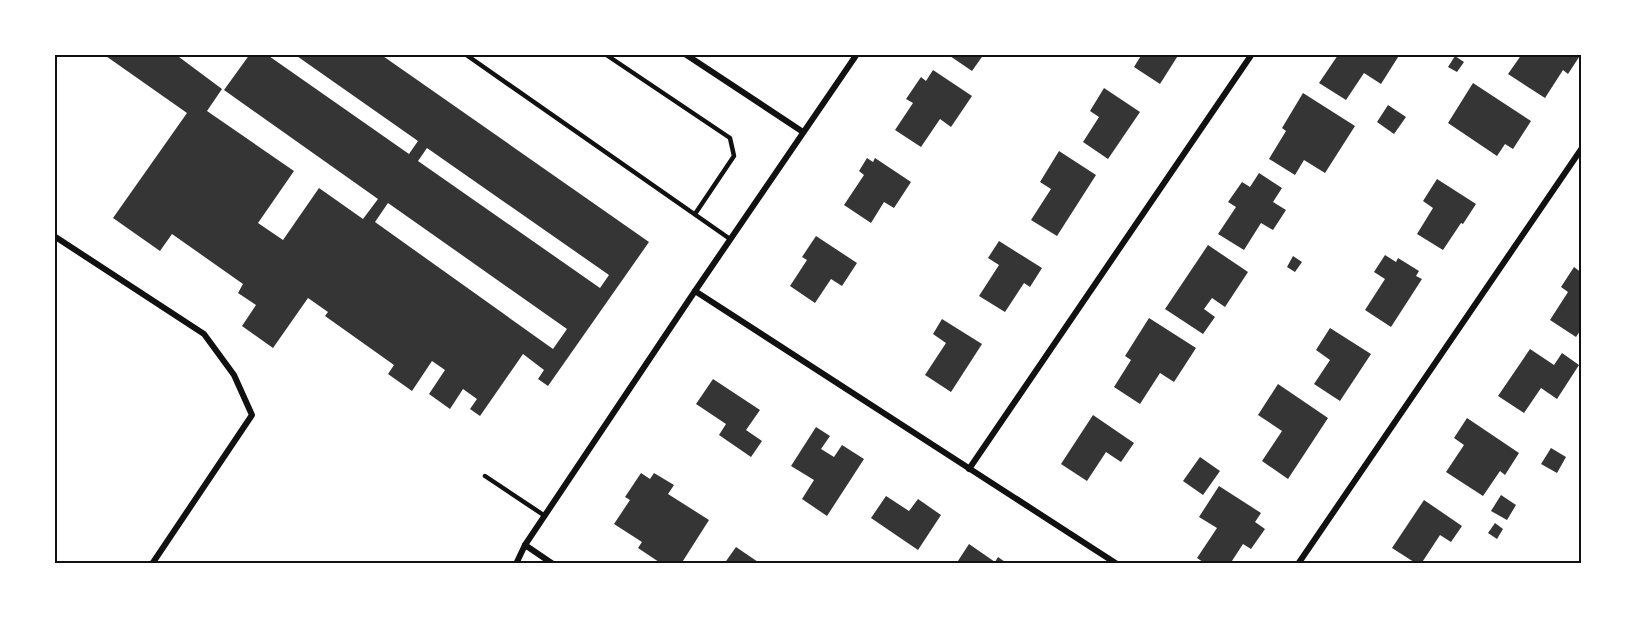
<svg xmlns="http://www.w3.org/2000/svg" width="1636" height="618" font-family="Quicksand,sans-serif">
<style>
.building{fill:#353535;fill-rule:evenodd}
.lines{fill:none;stroke-linecap:round;stroke-linejoin:round}
.service{stroke:#111;stroke-width:4.5}
.minor{stroke:#111;stroke-width:6}
.neatline{fill:none;stroke:#111;stroke-width:2}
</style>
<rect width="100%" height="100%" fill="#fff"/>
<g class="building">
<path d="M103 54H175L222 89 207 111 294 171 258 223 283 240 319 188 363 219 378 199 224 90 250 54H266L409 154 418 141 294 54H380L649 242 548 386 538 379 544 370 523 354 480 416 470 409 477 399 463 389 450 409 429 394 445 370 432 361 412 391 388 374 394 365 325 316 328 312 308 298 273 348 242 326 256 305 238 293 243 284 172 234 160 251 113 218 187 113ZM427 148 609 275 600 288 418 161ZM388 203 567 329 553 349 375 222Z"/>
<polygon points="947,54 984,54 972,71"/>
<polygon points="1142,54 1179,54 1160,84 1134,67"/>
<polygon points="1336,54 1400,54 1381,84 1364,73 1346,100 1319,83 1338,55"/>
<polygon points="1522,54 1581,54 1568,74 1563,70 1545,98 1508,74"/>
<polygon points="1455,56 1464,62 1457,72 1448,67"/>
<polygon points="933,70 972,96 951,127 940,119 921,147 895,130 913,103 906,99 921,77 926,81"/>
<polygon points="1473,83 1531,121 1513,149 1505,144 1497,156 1448,123"/>
<polygon points="1104,88 1140,112 1108,159 1083,142 1099,117 1090,111"/>
<polygon points="1303,93 1355,126 1325,173 1304,160 1295,175 1269,159 1286,131 1282,128"/>
<polygon points="1388,105 1406,117 1394,134 1377,122"/>
<polygon points="1059,151 1096,175 1057,236 1031,220 1051,189 1040,182"/>
<polygon points="867,158 873,162 875,158 911,182 894,208 884,202 871,223 844,205 864,175 859,171"/>
<polygon points="1259,173 1282,188 1273,202 1286,210 1273,230 1261,223 1244,250 1218,234 1236,207 1228,202 1242,182 1250,187"/>
<polygon points="1437,179 1476,204 1463,224 1461,223 1443,250 1417,234 1433,208 1423,201"/>
<polygon points="816,236 857,263 842,286 831,279 815,303 790,286 807,260 802,257"/>
<polygon points="999,241 1042,268 1030,287 1024,283 1005,312 979,296 999,265 988,258"/>
<polygon points="1208,245 1248,272 1225,307 1212,298 1204,309 1215,317 1203,334 1165,309"/>
<polygon points="1385,255 1396,262 1398,258 1419,271 1416,276 1422,279 1391,327 1365,310 1385,279 1374,272"/>
<polygon points="1293,256 1302,262 1295,272 1287,267"/>
<polygon points="1574,267 1582,273 1582,328 1576,337 1550,320 1568,292 1561,287"/>
<polygon points="1149,318 1196,348 1174,382 1160,373 1140,404 1114,387 1131,360 1125,356"/>
<polygon points="942,319 982,344 951,392 925,375 946,343 933,334"/>
<polygon points="1330,328 1371,354 1340,401 1314,384 1330,360 1316,350"/>
<polygon points="1530,349 1554,365 1562,353 1579,365 1557,399 1541,388 1524,413 1498,396"/>
<polygon points="713,379 760,410 746,430 762,441 751,457 719,435 726,424 696,404"/>
<polygon points="1278,384 1328,418 1288,479 1262,461 1282,431 1258,415"/>
<polygon points="1093,415 1134,443 1121,462 1106,452 1087,481 1061,464"/>
<polygon points="1467,418 1519,453 1505,475 1500,471 1483,496 1446,472 1464,445 1454,438"/>
<polygon points="816,427 830,436 821,449 834,457 842,445 864,459 827,516 802,499 814,480 791,466"/>
<polygon points="1551,448 1566,457 1557,473 1541,464"/>
<polygon points="1200,457 1220,471 1203,495 1183,481"/>
<polygon points="641,473 650,479 654,473 674,485 668,494 709,520 681,564 662,564 638,548 642,542 614,524 630,500 625,497"/>
<polygon points="1219,486 1261,513 1255,522 1265,529 1251,549 1243,544 1230,564 1206,564 1197,558 1217,528 1199,517"/>
<polygon points="1501,495 1516,505 1507,520 1491,511"/>
<polygon points="886,496 909,511 918,499 941,515 918,550 871,518"/>
<polygon points="1424,500 1462,526 1451,542 1440,535 1421,564 1417,564 1392,548"/>
<polygon points="1495,523 1503,529 1497,539 1488,533"/>
<polygon points="969,544 995,562 998,557 1008,564 956,564"/>
<polygon points="736,547 761,564 724,564"/>
</g>
<g class="lines">
<g class="service">
<polyline points="465,54 730,239"/>
<polyline points="605,54 730,138 734,156 695,214"/>
<polyline points="485,476 545,516"/>
</g>
<g class="minor">
<polyline points="685,54 803,132"/>
<polyline points="54,236 204,334 234,375 252,415 152,564"/>
<polyline points="695,291 1117,564"/>
<polyline points="969,469 1252,54"/>
<polyline points="525,545 553,564"/>
<polyline points="516,564 525,545 695,291 857,54"/>
<polyline points="1298,564 1582,148"/>
</g>
</g>
<rect width="1636" height="618" fill="none" stroke="#ffffff" stroke-width="111"/>
<rect x="56" y="56" width="1524" height="506" class="neatline"/>
</svg>
